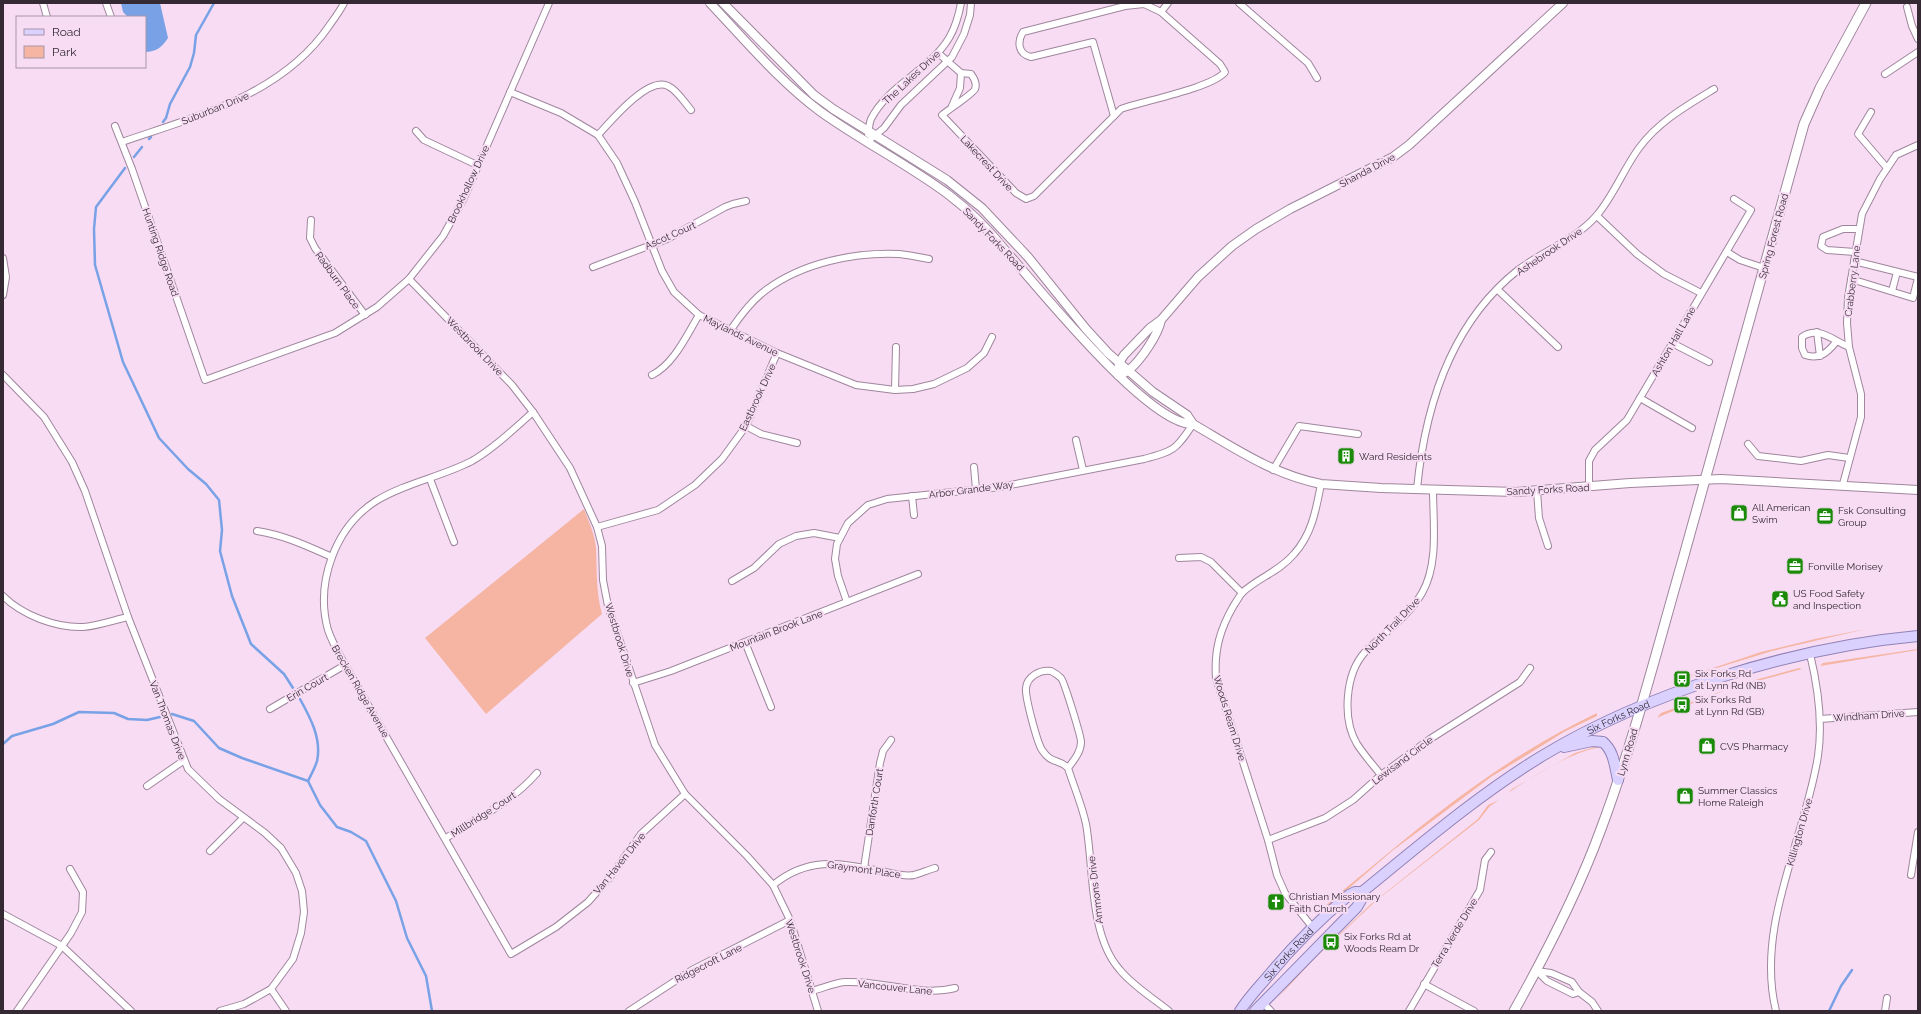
<svg xmlns="http://www.w3.org/2000/svg" width="1921" height="1014" font-family="Raleway,sans-serif">
<style>
.green{fill:#f5b5a2}
.water{fill:#78a1e6}
.lines{fill:none;stroke-linecap:round;stroke-linejoin:round}
.stream{stroke:#78a1e6;stroke-width:2.5}
.minor-casing{stroke:#9f869d;stroke-width:8}
.tertiary-casing{stroke:#9f869d;stroke-width:10}
.secondary-casing{stroke:#9f869d;stroke-width:11}
.primary-casing{stroke:#9182b7;stroke-width:12}
.minor{stroke:#fff;stroke-width:6}
.tertiary{stroke:#fff;stroke-width:8}
.secondary{stroke:#fff;stroke-width:9}
.primary{stroke:#dbd1fe;stroke-width:10}
.labels{text-anchor:middle;stroke-width:4;stroke-linejoin:round;paint-order:stroke}
.street-label{font-size:10px;fill:#352a34;stroke:#f7dcf4}
.poi-label{font-size:10px;fill:#352a34;stroke:#f7dcf4;text-anchor:start}
</style>
<rect width="100%" height="100%" fill="#f7dcf4"/>
<g class="green">
<path d="M584 509C589 522 595 535 596 548 597 571 596 592 602 614L486 714 425 638Z"/>
<polygon points="1866,629 1772,651 1668,683 1761,652 1815,639"/>
<polygon points="1918,649 1918,650 1820,666 1823,663"/>
<polygon points="1799,668 1802,669 1750,683 1755,680"/>
<polygon points="1728,689 1661,716 1657,718 1661,713"/>
<path d="M1597 713V716L1564 732 1491 777 1392 851 1318 915C1325 904 1357 879 1369 869 1439 810 1514 752 1597 713Z"/>
<path d="M1598 746 1601 747C1573 751 1532 777 1508 793L1512 789 1575 753Z"/>
<polygon points="1499,800 1490,806 1479,820 1377,900 1314,959 1277,999 1300,972 1370,905 1478,819 1488,805"/>
</g>
<path class="water" d="M121 3H160L168 38C162 47 156 52 145 52V17H128L123 12Z"/>
<g class="lines">
<g class="stream">
<polyline points="163,122 166,118 170,104 190,67 194,53 196,35 214,3"/>
<polyline points="149,139 151,137"/>
<polyline points="134,157 142,147"/>
<polyline points="125,168 96,207 94,229 95,265 123,362 159,438 188,469 206,484 219,500 222,530 220,551 232,596 251,644 284,674 293,688"/>
<path d="M300 699C310 717 322 739 317 761 315 768 311 775 308 781"/>
<polyline points="172,714 194,721 219,748 242,758 308,781 320,805 337,827 351,832 366,841 396,901 407,938 426,976 432,1011"/>
<polyline points="3,744 12,736 53,724 79,712 114,713 128,719 147,720 160,717"/>
<polyline points="1829,1011 1841,986 1852,970"/>
</g>
<defs>
<g id="minor">
<polyline points="43,3 47,17"/>
<polyline points="106,3 111,17"/>
<polyline points="1239,3 1308,63 1317,78"/>
<polyline points="1907,7 1912,26 1918,39"/>
<path d="M938 53 961 73 971 74C974 78 977 84 975 89 974 93 948 110 942 115L1016 193 1026 199 1034 196 1114 116 1093 42 1031 57C1018 54 1017 42 1023 32L1125 6 1144 4 1161 12 1168 3"/>
<polyline points="1885,74 1918,52"/>
<polyline points="510,92 561,113 598,135 617,163 635,202 662,271 674,292 699,315 777,353 856,385 895,390 913,389 934,384 967,368 984,353 992,337"/>
<polyline points="952,106 960,88 961,73"/>
<polyline points="1871,112 1858,134 1887,168"/>
<path d="M1114 116 1121 109C1143 101 1212 88 1225 72L1220 64 1161 12"/>
<polyline points="115,126 132,169 205,380 335,333 377,307 409,279 443,236 464,198 549,3"/>
<polyline points="416,131 424,140 477,165"/>
<path d="M868 134C869 130 869 124 871 119 888 85 930 70 949 38 955 28 959 14 961 3"/>
<path d="M598 135C611 121 648 76 668 86 677 90 685 103 691 110"/>
<path d="M122 142C197 116 282 95 329 26 334 19 340 11 344 3"/>
<polyline points="867,142 884,128 901,105 952,57 964,34 970,15 971,3"/>
<polyline points="1597,216 1637,254 1664,274 1701,293"/>
<polyline points="311,220 310,238 315,248 365,315"/>
<polyline points="1727,252 1740,260 1764,268"/>
<polyline points="1855,252 1827,250 1821,246 1823,237 1843,229 1859,229"/>
<polyline points="3,258 6,277 3,295"/>
<polyline points="1854,261 1918,277"/>
<polyline points="593,267 667,239 725,207 733,204 746,201"/>
<polyline points="409,279 512,385 533,412 570,468 597,527 602,546 603,580 608,606 655,745 685,794 747,856 773,885 790,920 818,1011"/>
<polyline points="1851,279 1913,298 1918,278"/>
<polyline points="1498,290 1558,347"/>
<polyline points="1892,291 1897,272"/>
<path d="M730 331C740 316 751 301 766 290 802 263 854 252 899 254 909 255 919 257 929 259"/>
<polyline points="1817,332 1820,356"/>
<path d="M1836 342C1828 352 1820 360 1805 355L1802 348V337C1818 325 1834 341 1849 347"/>
<polyline points="1672,343 1709,362"/>
<polyline points="3,375 44,417 72,462 85,491 128,617 188,769 219,799 265,833 281,848 296,873 302,891 304,912 301,933 293,959 271,989 244,1004 220,1011"/>
<path d="M652 375C674 364 686 336 699 315"/>
<polyline points="895,390 896,347"/>
<polyline points="1640,398 1692,428"/>
<path d="M533 412C514 429 494 448 472 461 441 477 405 483 376 501 335 527 315 583 328 630 332 642 339 654 345 665L511 954 556 927 588 902 610 877 641 834 685 794"/>
<polyline points="746,426 761,434 797,443"/>
<polyline points="1076,440 1083,470"/>
<polyline points="1748,444 1758,456 1801,461 1828,455 1849,458"/>
<polyline points="974,467 976,489"/>
<polyline points="1273,470 1299,426 1358,434"/>
<polyline points="430,479 454,542"/>
<polyline points="1843,484 1861,417 1861,394 1849,347 1847,323 1848,298 1862,214 1880,179 1896,155 1918,145"/>
<polyline points="1589,486 1589,461 1595,450 1627,420 1751,210 1734,199"/>
<path d="M1417 489C1425 406 1451 323 1518 270 1543 251 1577 239 1597 215 1614 195 1623 170 1639 148 1658 122 1686 106 1714 89"/>
<polyline points="1537,491 1539,518 1548,546"/>
<polyline points="912,496 914,515"/>
<polyline points="597,527 658,510 695,485 722,459 746,426 777,353"/>
<path d="M257 531C284 535 307 546 332 557"/>
<polyline points="1179,558 1201,557 1211,562 1242,593"/>
<polyline points="732,581 754,568 779,544 796,536 814,533 840,538"/>
<path d="M3 596C22 615 56 628 83 627 97 626 114 620 128 617"/>
<path d="M847 602 838 576 835 559 837 544 848 523 868 505 887 499 1000 487 1144 459C1174 451 1176 450 1193 424"/>
<polyline points="745,642 771,707"/>
<polyline points="633,683 671,671 918,574"/>
<polyline points="270,709 345,665"/>
<polyline points="1820,719 1918,712"/>
<path d="M1068 768C1074 760 1081 752 1081 742 1081 736 1064 681 1061 678 1059 676 1053 672 1051 671 1040 669 1027 677 1026 688 1025 697 1037 742 1042 750 1052 765 1058 758 1068 768 1074 787 1082 805 1086 824 1094 868 1089 936 1120 970 1133 986 1153 998 1169 1011"/>
<path d="M1381 775C1373 765 1364 755 1357 744 1342 719 1345 674 1365 652 1383 634 1409 616 1422 593 1439 564 1433 522 1433 489"/>
<polyline points="147,786 183,761"/>
<path d="M446 838C478 818 512 802 537 773"/>
<polyline points="1268,840 1325,818 1353,800 1381,775 1430,739 1520,682 1530,668"/>
<polyline points="210,851 243,818"/>
<polyline points="864,868 880,763 883,751 891,740"/>
<polyline points="1911,875 1918,832"/>
<path d="M773 885C809 856 839 863 881 871 891 873 904 877 914 875 921 873 928 870 935 868"/>
<polyline points="3,914 62,946 131,1011"/>
<path d="M1313 928 1285 893 1277 875 1268 840 1216 678C1214 650 1220 629 1234 605 1237 601 1239 596 1243 592 1258 578 1280 571 1294 554 1312 534 1316 510 1321 484"/>
<polyline points="1537,971 1551,973 1572,982 1579,992 1592,1002 1598,1011"/>
<polyline points="1537,971 1547,981 1573,994 1579,992"/>
<polyline points="1424,984 1474,1011"/>
<polyline points="271,989 286,1011"/>
<path d="M812 991C823 988 834 983 845 982 882 980 919 997 955 988"/>
<polyline points="1262,1002 1271,1011"/>
<polyline points="17,1011 71,933 82,912 83,892 70,869"/>
<polyline points="629,1011 692,970 790,920"/>
<polyline points="1409,1011 1480,890 1485,860 1491,852"/>
<path d="M1776 1011C1755 926 1805 839 1818 756 1823 722 1818 687 1810 654"/>
<polyline points="1885,1011 1887,998"/>
</g>
<g id="tertiary">
<path d="M710 3C745 40 779 81 821 112 863 142 909 165 949 195 970 211 989 230 1005 250 1037 286 1149 426 1193 424"/>
<path d="M723 3 814 95 833 109 947 180 982 208 1028 257 1086 329 1108 353 1153 392 1187 415 1193 424C1236 449 1272 474 1321 484L1381 488 1516 492 1630 483 1721 479 1918 490"/>
<path d="M1161 320C1158 335 1141 360 1129 370 1126 373 1122 374 1118 375L1119 363 1124 355 1150 328 1161 320 1198 277 1232 246 1256 229 1290 209 1393 157 1409 145 1563 3"/>
</g>
<path id="secondary" d="M1514 1011C1547 952 1578 892 1601 829 1634 741 1657 649 1683 559 1724 414 1764 269 1804 124L1820 88 1866 3"/>
<g id="primary">
<path d="M1564 747 1592 741 1603 742C1614 751 1615 767 1618 780"/>
<path id="s1" d="M1240 1011C1248 998 1259 987 1269 975 1293 946 1320 919 1349 895L1355 892H1362C1421 844 1478 795 1542 756 1648 692 1795 647 1918 636"/>
<polyline points="1255,1011 1357,907 1361,900 1362,892"/>
</g>
</defs>
<use href="#minor" class="minor-casing"/>
<use href="#tertiary" class="tertiary-casing"/>
<use href="#secondary" class="secondary-casing"/>
<use href="#primary" class="primary-casing"/>
<use href="#minor" class="minor"/>
<use href="#tertiary" class="tertiary"/>
<use href="#secondary" class="secondary"/>
<use href="#primary" class="primary"/>
</g>
<defs>
<symbol id="building-square" viewBox="-11 -11 22 22"><rect x="-9" y="-9" width="18" height="18" rx="4" fill="#1b8a08" stroke="#f7dcf4"/><path d="M-4-6H4V6H1V3H-1V6H-4ZM-2.5-4.3h1.7v1.8h-1.7ZM.8-4.3h1.7v1.8H.8ZM-2.5-1h1.7V.8h-1.7ZM.8-1h1.7V.8H.8Z" fill="#fff"/></symbol>
<symbol id="shop-square" viewBox="-11 -11 22 22"><rect x="-9" y="-9" width="18" height="18" rx="4" fill="#1b8a08" stroke="#f7dcf4"/><path d="M-5-2.5h2.3a2.7 3.5 0 0 1 5.4 0H5L5.5 6h-11ZM-1.5-2.5h3a1.5 2.3 0 0 0-3 0Z" fill="#fff"/></symbol>
<symbol id="office-square" viewBox="-11 -11 22 22"><rect x="-9" y="-9" width="18" height="18" rx="4" fill="#1b8a08" stroke="#f7dcf4"/><path d="M-6-3h4V-5.5h4V-3h4V5H-6ZM-1-4.5V-3h2v-1.5ZM-6 0V1H6V0Z" fill="#fff"/></symbol>
<symbol id="civic-square" viewBox="-11 -11 22 22"><rect x="-9" y="-9" width="18" height="18" rx="4" fill="#1b8a08" stroke="#f7dcf4"/><path d="M-.6-6.5H3V-4.5H.6V-3L4-1V1h2V6H-6V1h2V-1L-.6-3ZM-1.2 2.5V6h2.4V2.5Z" fill="#fff"/></symbol>
<symbol id="bus-square" viewBox="-11 -11 22 22"><rect x="-9" y="-9" width="18" height="18" rx="4" fill="#1b8a08" stroke="#f7dcf4"/><path d="M-5-6H5V4H4V6H2V4H-2V6H-4V4H-5ZM-3.5-4V0h7V-4ZM-3.5 1.2v1.5H-2V1.2ZM2 1.2v1.5H3.5V1.2Z" fill="#fff"/></symbol>
<symbol id="church-square" viewBox="-11 -11 22 22"><rect x="-9" y="-9" width="18" height="18" rx="4" fill="#1b8a08" stroke="#f7dcf4"/><path d="M-1.2-6h2.4v3.5h3.3v2.4h-3.3V6h-2.4V-.1h-3.3v-2.4h3.3Z" fill="#fff"/></symbol>
</defs>
<g fill-rule="evenodd">
<use href="#building-square" x="1336" y="446" width="20" height="20"/>
<use href="#shop-square" x="1729" y="503" width="20" height="20"/>
<use href="#office-square" x="1815" y="506" width="20" height="20"/>
<use href="#office-square" x="1785" y="556" width="20" height="20"/>
<use href="#civic-square" x="1770" y="589" width="20" height="20"/>
<use href="#bus-square" x="1672" y="669" width="20" height="20"/>
<use href="#bus-square" x="1672" y="695" width="20" height="20"/>
<use href="#shop-square" x="1697" y="736" width="20" height="20"/>
<use href="#shop-square" x="1675" y="786" width="20" height="20"/>
<use href="#church-square" x="1266" y="892" width="20" height="20"/>
<use href="#bus-square" x="1321" y="932" width="20" height="20"/>
</g>
<g class="labels">
<g class="street-label">
<text transform="translate(911 77) rotate(-43)" y="4">The Lakes Drive</text>
<text transform="translate(215 108) rotate(-22)" y="4">Suburban Drive</text>
<text transform="translate(987 163) rotate(47)" y="4">Lakecrest Drive</text>
<text transform="translate(1367 170) rotate(-28)" y="4">Shanda Drive</text>
<text transform="translate(468 184) rotate(-65)" y="4">Brookhollow Drive</text>
<text transform="translate(670 235) rotate(-24)" y="4">Ascot Court</text>
<text transform="translate(1773 236) rotate(-75)" y="4">Spring Forest Road</text>
<text transform="translate(994 239) rotate(46)" y="4">Sandy Forks Road</text>
<text transform="translate(1549 251) rotate(-34)" y="4">Ashebrook Drive</text>
<text transform="translate(161 252) rotate(71)" y="4">Hunting Ridge Road</text>
<text transform="translate(338 280) rotate(54)" y="4">Radburn Place</text>
<text transform="translate(1852 281) rotate(-83)" y="4">Crabberry Lane</text>
<text transform="translate(741 335) rotate(26)" y="4">Maylands Avenue</text>
<text transform="translate(1673 341) rotate(-60)" y="4">Ashton Hall Lane</text>
<text transform="translate(475 346) rotate(46)" y="4">Westbrook Drive</text>
<text transform="translate(757 397) rotate(-65)" y="4">Eastbrook Drive</text>
<text transform="translate(971 489) rotate(-7)" y="4">Arbor Grande Way</text>
<text transform="translate(1548 489) rotate(-3)" y="4">Sandy Forks Road</text>
<text transform="translate(1392 625) rotate(-46)" y="4">North Trail Drive</text>
<text transform="translate(776 630) rotate(-21)" y="4">Mountain Brook Lane</text>
<text transform="translate(620 640) rotate(73)" y="4">Westbrook Drive</text>
<text transform="translate(307 687) rotate(-30)" y="4">Erin Court</text>
<text transform="translate(361 691) rotate(60)" y="4">Brecken Ridge Avenue</text>
<text transform="translate(1869 715) rotate(-4)" y="4">Windham Drive</text>
<text transform="translate(1230 718) rotate(73)" y="4">Woods Ream Drive</text>
<text dy="4" stroke="none"><textPath href="#s1" startOffset="485">Six Forks Road</textPath></text>
<text transform="translate(168 720) rotate(69)" y="4">Van Thomas Drive</text>
<text transform="translate(1627 752) rotate(-73)" y="4">Lynn Road</text>
<text transform="translate(1402 760) rotate(-37)" y="4">Lewisand Circle</text>
<text transform="translate(874 802) rotate(-81)" y="4">Danforth Court</text>
<text transform="translate(483 814) rotate(-33)" y="4">Millbridge Court</text>
<text transform="translate(1799 832) rotate(-74)" y="4">Killington Drive</text>
<text transform="translate(619 863) rotate(-51)" y="4">Van Haven Drive</text>
<text transform="translate(864 869) rotate(8)" y="4">Graymont Place</text>
<text transform="translate(1095 890) rotate(-97)" y="4">Ammons Drive</text>
<text transform="translate(1454 933) rotate(-59)" y="4">Terra Verde Drive</text>
<text dy="4" stroke="none"><textPath href="#s1" startOffset="75">Six Forks Road</textPath></text>
<text transform="translate(801 956) rotate(72)" y="4">Westbrook Drive</text>
<text transform="translate(708 963) rotate(-27)" y="4">Ridgecroft Lane</text>
<text transform="translate(895 987) rotate(6)" y="4">Vancouver Lane</text>
</g>
<g class="poi-label">
<text x="1359" y="460">Ward Residents</text>
<text x="1752" y="511">All American<tspan x="1752" dy="12">Swim</tspan></text>
<text x="1838" y="514">Fsk Consulting<tspan x="1838" dy="12">Group</tspan></text>
<text x="1808" y="570">Fonville Morisey</text>
<text x="1793" y="597">US Food Safety<tspan x="1793" dy="12">and Inspection</tspan></text>
<text x="1695" y="677">Six Forks Rd<tspan x="1695" dy="12">at Lynn Rd (NB)</tspan></text>
<text x="1695" y="703">Six Forks Rd<tspan x="1695" dy="12">at Lynn Rd (SB)</tspan></text>
<text x="1720" y="750">CVS Pharmacy</text>
<text x="1698" y="794">Summer Classics<tspan x="1698" dy="12">Home Raleigh</tspan></text>
<text x="1289" y="900">Christian Missionary<tspan x="1289" dy="12">Faith Church</tspan></text>
<text x="1344" y="940">Six Forks Rd at<tspan x="1344" dy="12">Woods Ream Dr</tspan></text>
</g>
</g>
<rect width="1921" height="1014" fill="none" stroke="#352a34" stroke-width="8"/>
<rect x="16" y="16" width="130" height="52" fill="#f7dcf4" stroke="#a995a7"/>
<rect x="24" y="29" width="20" height="6" fill="#dbd1fe" stroke="#a995a7"/>
<text x="52" y="36" font-size="12" fill="#352a34">Road</text>
<rect x="24" y="46" width="20" height="12" fill="#f5b5a2" stroke="#a995a7"/>
<text x="52" y="56" font-size="12" fill="#352a34">Park</text>
</svg>
